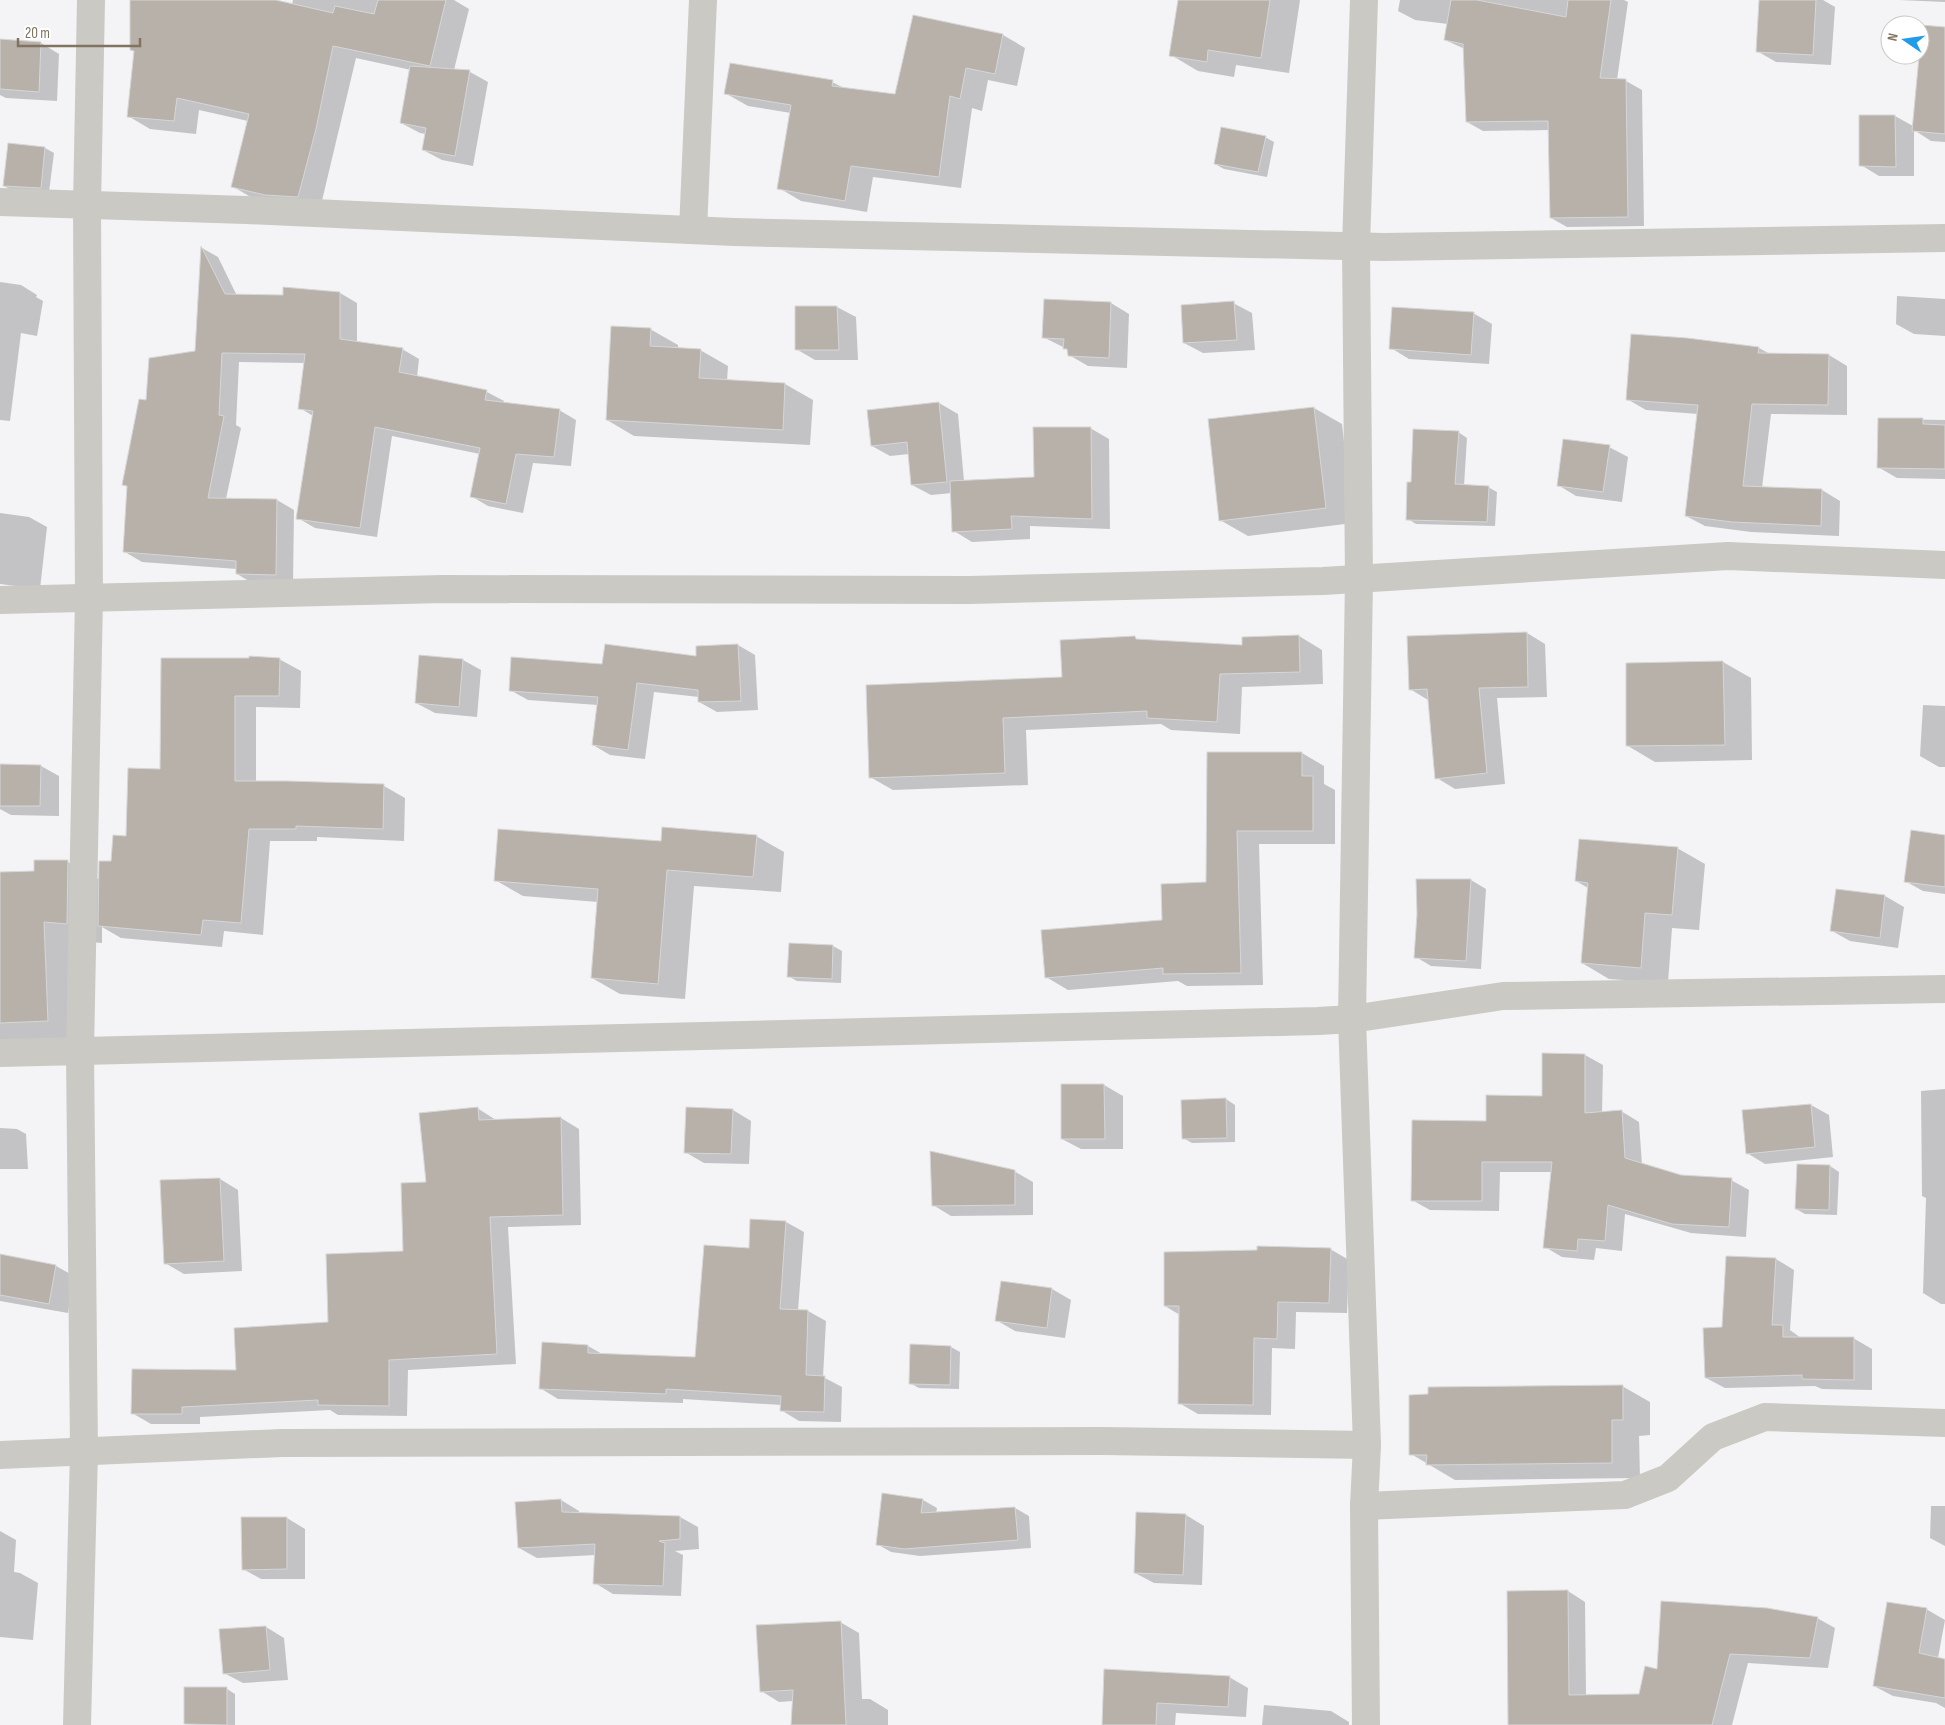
<svg xmlns="http://www.w3.org/2000/svg" width="1945" height="1725" font-family="'Sofia Sans Condensed',sans-serif">
<style>
.shadow{fill:#0003}
.building{fill:#b7b1a9;stroke:#d7d6d8}
.lines{fill:none;stroke-linecap:round;stroke-linejoin:round}
.minor{stroke:#cbc9c4;stroke-width:28}
</style>
<rect width="100%" height="100%" fill="#f4f4f7"/>
<g class="shadow">
<polygon points="132,0 270,0 292,5 293,0 454,0 469,9 454,70 470,72 488,82 473,166 442,160 423,150 426,134 420,133 401,123 411,70 356,58 320,209 254,199 232,186 248,121 199,110 196,134 150,129 128,116 135,52"/>
<polygon points="1180,0 1300,0 1289,73 1236,65 1234,77 1198,71 1171,55"/>
<polygon points="1400,0 1624,0 1628,2 1617,80 1626,81 1642,90 1644,226 1567,227 1551,218 1550,130 1483,131 1467,122 1465,49 1445,40 1448,24 1415,20 1398,11"/>
<polygon points="1760,0 1823,0 1835,7 1831,65 1776,62 1757,51"/>
<polygon points="1899,0 1945,0 1945,2"/>
<polygon points="914,16 1003,35 1025,48 1017,86 988,80 982,111 972,108 961,188 873,177 867,212 801,201 779,188 791,113 748,106 725,93 832,82 844,88 896,95"/>
<polygon points="0,41 41,43 59,54 57,101 6,98 0,95"/>
<polygon points="1945,84 1945,142 1931,141 1914,130 1914,176 1879,176 1861,165 1895,116 1913,126"/>
<polygon points="1265,137 1274,142 1267,177 1224,169 1215,164"/>
<polygon points="45,148 54,153 49,192 13,191 4,186"/>
<polygon points="202,248 218,257 237,296 284,296 340,293 357,303 357,342 402,349 419,359 417,377 487,392 504,401 504,404 559,410 576,420 571,466 533,463 523,513 488,506 471,496 480,454 392,436 377,537 315,528 298,518 313,416 300,408 306,363 239,362 236,425 241,428 226,499 277,500 294,510 293,584 254,584 237,574 237,569 142,562 125,552 129,488 124,485 147,402 196,352"/>
<polygon points="0,282 21,285 37,295 36,297 43,301 37,336 21,333 10,421 0,420"/>
<polygon points="1897,296 1945,299 1945,336 1914,334 1896,324"/>
<polygon points="1111,303 1129,314 1127,368 1088,366 1069,355 1069,351 1065,348 1043,337"/>
<polygon points="1233,303 1252,313 1255,350 1203,353 1184,343"/>
<polygon points="796,307 837,307 856,317 858,360 815,360 796,349"/>
<polygon points="1473,313 1492,324 1489,364 1409,359 1391,348"/>
<polygon points="650,329 678,345 678,349 700,350 728,366 727,381 785,384 813,400 810,445 634,436 607,420"/>
<polygon points="1759,348 1770,354 1829,355 1847,366 1847,415 1771,414 1762,488 1822,490 1840,501 1839,536 1751,532 1705,526 1686,516 1698,414 1646,410 1627,399"/>
<polygon points="939,403 958,414 964,481 1035,478 1090,428 1109,439 1110,529 1030,526 1030,539 972,542 954,531 952,493 931,495 912,485 909,454 890,456 872,446 868,411"/>
<polygon points="1314,408 1342,424 1353,523 1248,536 1220,520"/>
<polygon points="1879,419 1945,420 1945,479 1897,478 1878,467"/>
<polygon points="1458,432 1467,438 1464,486 1488,487 1497,492 1495,526 1416,524 1408,519 1412,483"/>
<polygon points="1609,447 1628,457 1622,502 1576,496 1558,485"/>
<polygon points="0,513 29,517 47,527 40,589 0,584"/>
<polygon points="1527,633 1545,644 1547,697 1497,698 1505,784 1455,789 1437,778 1428,700 1410,689"/>
<polygon points="1299,636 1322,650 1323,684 1242,687 1240,734 1171,730 1161,724 1026,730 1028,785 893,790 870,777 1063,678 1135,638 1140,641 1243,646"/>
<polygon points="738,645 755,655 758,710 717,712 699,702 699,697 654,692 645,759 610,755 593,745 598,705 528,700 510,690 603,665 698,657"/>
<polygon points="279,659 301,671 300,708 256,707 256,782 384,786 405,798 404,841 317,837 317,841 270,841 263,935 224,931 222,947 121,938 102,927 102,943 79,941 83,1041 8,1044 0,1039 0,873 35,872 68,862 100,880 127,837 161,770 162,660"/>
<polygon points="463,660 481,670 477,717 435,713 416,703"/>
<polygon points="1723,662 1751,678 1752,760 1655,762 1628,746 1627,664"/>
<polygon points="1923,705 1945,706 1945,767 1939,767 1920,756"/>
<polygon points="1208,753 1302,753 1324,766 1324,784 1335,790 1335,844 1259,844 1263,985 1187,986 1178,981 1068,990 1046,977 1163,921 1207,883"/>
<polygon points="0,766 41,766 59,776 59,816 11,815 0,809"/>
<polygon points="756,836 784,852 781,892 694,886 685,999 620,994 592,978 598,902 523,896 495,880 662,843"/>
<polygon points="1945,836 1945,894 1923,891 1905,881"/>
<polygon points="1677,848 1705,864 1699,930 1672,928 1668,983 1609,979 1582,963 1588,888 1576,881"/>
<polygon points="1471,880 1486,889 1481,969 1431,966 1416,957"/>
<polygon points="1837,890 1885,896 1904,907 1898,948 1850,941 1832,931"/>
<polygon points="790,945 833,946 842,951 841,983 797,981 788,976"/>
<polygon points="1543,1054 1585,1055 1603,1065 1602,1113 1621,1111 1639,1122 1642,1165 1681,1176 1731,1180 1749,1190 1746,1237 1691,1233 1625,1214 1622,1251 1596,1248 1594,1260 1562,1257 1545,1247 1552,1172 1500,1172 1499,1211 1430,1210 1412,1200 1487,1122 1543,1098"/>
<polygon points="1062,1085 1104,1085 1123,1096 1123,1149 1081,1149 1062,1139"/>
<polygon points="1945,1089 1945,1304 1941,1304 1923,1293 1926,1198 1922,1196 1921,1091"/>
<polygon points="1226,1099 1235,1105 1235,1142 1192,1143 1183,1138"/>
<polygon points="1811,1105 1829,1115 1833,1157 1765,1164 1747,1153"/>
<polygon points="477,1108 496,1120 561,1118 579,1129 581,1225 508,1227 516,1364 408,1370 407,1416 338,1415 330,1410 200,1417 200,1424 151,1424 132,1413 238,1372 329,1323 404,1253 428,1183"/>
<polygon points="733,1110 751,1121 749,1164 704,1163 685,1152"/>
<polygon points="0,1128 17,1129 26,1134 28,1169 0,1169"/>
<polygon points="1830,1166 1839,1172 1837,1215 1805,1214 1796,1209"/>
<polygon points="1014,1171 1033,1182 1033,1215 951,1216 933,1205"/>
<polygon points="220,1179 238,1190 242,1271 184,1274 165,1263"/>
<polygon points="751,1220 786,1222 804,1232 798,1311 808,1311 826,1321 823,1377 842,1387 841,1422 799,1421 781,1410 782,1405 683,1399 683,1403 558,1399 540,1388 588,1346 604,1355 696,1358 750,1250"/>
<polygon points="1330,1249 1349,1260 1347,1313 1296,1312 1295,1349 1272,1348 1271,1415 1198,1414 1179,1403 1180,1315 1165,1306"/>
<polygon points="0,1255 56,1266 74,1276 68,1313 0,1301"/>
<polygon points="1776,1259 1794,1270 1790,1330 1801,1338 1853,1338 1872,1349 1872,1390 1822,1389 1815,1386 1725,1388 1706,1378 1723,1328"/>
<polygon points="1002,1282 1052,1289 1071,1300 1065,1338 1015,1331 996,1320"/>
<polygon points="911,1346 951,1347 960,1352 959,1389 919,1388 910,1383"/>
<polygon points="1622,1386 1650,1402 1650,1435 1639,1436 1640,1478 1455,1480 1411,1454"/>
<polygon points="561,1500 579,1511 579,1513 680,1517 698,1527 699,1549 675,1551 683,1555 681,1596 613,1594 595,1583 596,1555 537,1558 519,1548"/>
<polygon points="923,1500 937,1508 936,1514 1015,1508 1029,1516 1031,1548 920,1556 891,1552 877,1544"/>
<polygon points="1931,1506 1945,1506 1945,1546 1930,1538"/>
<polygon points="1186,1515 1204,1526 1202,1585 1154,1583 1135,1573"/>
<polygon points="287,1518 305,1529 305,1579 261,1579 243,1569"/>
<polygon points="0,1531 16,1540 14,1572 20,1573 38,1583 33,1640 0,1637"/>
<polygon points="1568,1591 1585,1602 1586,1696 1640,1695 1658,1670 1817,1618 1835,1628 1828,1668 1748,1663 1732,1725 1510,1725"/>
<polygon points="1926,1609 1945,1620 1938,1658 1945,1660 1945,1708 1936,1703 1893,1696 1874,1686"/>
<polygon points="840,1622 859,1633 862,1699 870,1699 888,1710 888,1725 792,1725 793,1701 779,1702 761,1691"/>
<polygon points="266,1627 284,1638 288,1680 243,1683 224,1673"/>
<polygon points="1105,1670 1229,1677 1248,1688 1246,1717 1176,1713 1175,1725 1104,1725"/>
<polygon points="227,1689 235,1694 235,1725 185,1724"/>
<polygon points="1264,1705 1331,1711 1349,1722 1349,1725 1262,1725"/>
</g>
<g class="building">
<polygon points="130,0 276,0 333,13 335,6 374,14 378,0 446,0 430,66 333,46 316,129 298,197 265,195 231,187 249,114 177,98 174,121 127,117 134,51 130,50"/>
<polygon points="1178,0 1270,0 1261,58 1208,50 1207,62 1169,56"/>
<polygon points="1451,0 1477,0 1566,17 1568,0 1611,0 1600,78 1626,79 1628,217 1550,218 1548,121 1466,122 1463,44 1444,40"/>
<polygon points="1759,0 1816,0 1813,55 1756,52"/>
<polygon points="913,15 1003,34 995,74 966,68 960,99 950,96 939,177 851,166 845,201 777,189 791,105 724,94 730,63 833,80 832,86 895,94"/>
<polygon points="1922,25 1945,27 1945,134 1912,131"/>
<polygon points="0,39 41,42 39,92 0,89"/>
<polygon points="410,66 470,70 455,156 422,150 426,128 400,123"/>
<polygon points="1859,115 1895,115 1896,167 1859,166"/>
<polygon points="1221,127 1266,136 1258,172 1214,164"/>
<polygon points="8,143 45,147 41,188 3,186"/>
<polygon points="201,246 225,294 283,295 283,287 340,292 340,339 403,348 399,372 487,390 485,400 560,409 554,457 516,454 506,504 470,497 480,448 375,427 360,528 296,519 313,411 298,409 305,354 222,353 219,415 224,416 208,498 277,499 276,575 236,574 236,561 123,552 127,486 122,485 139,399 146,400 149,358 195,351"/>
<polygon points="1044,299 1111,302 1109,358 1068,356 1067,349 1063,349 1064,339 1042,338"/>
<polygon points="1234,301 1237,340 1183,343 1181,305"/>
<polygon points="795,306 837,306 839,350 795,350"/>
<polygon points="1392,307 1474,312 1471,355 1389,349"/>
<polygon points="611,326 651,328 650,346 701,349 699,378 785,383 783,430 606,420"/>
<polygon points="1631,334 1687,338 1759,347 1758,353 1829,354 1828,405 1752,404 1743,486 1822,489 1821,526 1732,522 1685,516 1698,405 1626,400"/>
<polygon points="939,402 947,482 911,485 907,442 871,446 867,410"/>
<polygon points="1314,407 1326,508 1219,521 1208,419"/>
<polygon points="1878,418 1923,418 1923,424 1945,425 1945,469 1877,468"/>
<polygon points="1033,427 1091,427 1092,519 1011,516 1012,529 952,532 950,481 1034,477"/>
<polygon points="1413,429 1459,431 1455,484 1489,486 1487,522 1406,520 1407,482 1411,482"/>
<polygon points="1563,439 1610,445 1603,492 1557,486"/>
<polygon points="1527,632 1528,687 1479,688 1487,773 1435,779 1427,689 1409,690 1407,636"/>
<polygon points="1299,635 1300,672 1220,674 1217,722 1147,718 1147,711 1003,718 1005,773 869,778 866,685 1062,677 1060,640 1135,636 1136,639 1242,645 1242,637"/>
<polygon points="605,644 696,656 696,646 738,644 741,701 698,702 698,690 637,683 628,750 592,745 598,697 509,691 511,657 602,664"/>
<polygon points="419,655 463,659 459,707 415,703"/>
<polygon points="249,656 280,658 279,696 235,696 235,781 288,781 384,784 383,829 296,826 296,829 249,829 241,923 203,920 201,935 98,926 99,861 111,861 113,835 126,836 128,768 160,769 161,658 249,658"/>
<polygon points="1723,661 1725,745 1626,746 1626,663"/>
<polygon points="1207,752 1302,752 1302,776 1313,776 1313,831 1237,831 1241,973 1163,974 1163,968 1045,978 1041,930 1162,920 1161,884 1206,882"/>
<polygon points="0,764 41,765 40,806 0,806"/>
<polygon points="662,827 757,835 753,877 667,870 658,984 591,978 598,889 494,881 498,829 661,841"/>
<polygon points="1911,830 1945,835 1945,887 1904,882"/>
<polygon points="1579,839 1678,847 1672,915 1645,913 1641,968 1581,963 1588,883 1575,881"/>
<polygon points="34,860 68,860 67,924 44,922 48,1021 0,1023 0,872 34,871"/>
<polygon points="1416,879 1471,879 1466,961 1414,958 1417,914"/>
<polygon points="1836,889 1885,895 1880,938 1830,931"/>
<polygon points="789,943 833,945 832,979 787,977"/>
<polygon points="1542,1053 1585,1054 1585,1113 1622,1110 1625,1158 1681,1175 1732,1178 1729,1227 1672,1224 1608,1205 1605,1241 1578,1239 1577,1251 1543,1248 1552,1162 1482,1162 1482,1201 1411,1201 1412,1120 1486,1121 1486,1095 1542,1096"/>
<polygon points="1061,1084 1104,1084 1105,1139 1061,1139"/>
<polygon points="1226,1098 1227,1138 1182,1139 1181,1100"/>
<polygon points="1811,1104 1815,1147 1746,1154 1742,1110"/>
<polygon points="478,1107 479,1120 561,1117 563,1215 490,1217 497,1354 389,1360 389,1406 318,1405 318,1400 182,1407 182,1414 131,1414 132,1369 236,1370 234,1328 328,1322 326,1254 403,1251 401,1183 426,1182 419,1113"/>
<polygon points="686,1107 733,1109 731,1154 684,1153"/>
<polygon points="930,1151 1015,1170 1015,1205 932,1206"/>
<polygon points="1797,1164 1830,1165 1829,1210 1795,1209"/>
<polygon points="220,1178 224,1261 164,1264 160,1180"/>
<polygon points="750,1219 786,1221 780,1309 808,1310 806,1375 825,1376 824,1412 780,1411 781,1396 666,1389 666,1394 539,1389 542,1342 588,1345 588,1353 695,1357 704,1245 749,1248"/>
<polygon points="1257,1246 1331,1248 1329,1303 1278,1302 1277,1339 1254,1338 1253,1405 1178,1404 1179,1306 1164,1306 1164,1252 1257,1250"/>
<polygon points="0,1254 56,1265 49,1304 0,1295"/>
<polygon points="1726,1256 1776,1258 1772,1325 1783,1325 1783,1337 1854,1337 1854,1380 1802,1379 1802,1375 1705,1378 1703,1328 1722,1327"/>
<polygon points="1001,1281 1052,1288 1047,1328 995,1321"/>
<polygon points="910,1344 951,1346 950,1385 909,1384"/>
<polygon points="1623,1385 1623,1420 1612,1420 1612,1463 1426,1465 1427,1455 1409,1455 1409,1395 1428,1394 1428,1387"/>
<polygon points="882,1493 923,1499 921,1513 1015,1507 1018,1540 904,1549 876,1545"/>
<polygon points="561,1499 562,1512 680,1516 680,1539 659,1541 665,1543 663,1586 593,1584 595,1544 518,1548 515,1502"/>
<polygon points="1136,1512 1186,1514 1183,1575 1134,1573"/>
<polygon points="241,1517 287,1517 287,1569 242,1570"/>
<polygon points="1568,1590 1569,1695 1639,1694 1645,1666 1657,1669 1661,1601 1767,1608 1818,1617 1810,1658 1730,1654 1712,1725 1508,1725 1507,1591"/>
<polygon points="1887,1602 1927,1608 1919,1653 1945,1659 1945,1698 1873,1686"/>
<polygon points="841,1621 846,1725 791,1725 793,1690 760,1692 756,1625"/>
<polygon points="266,1626 270,1670 223,1674 219,1629"/>
<polygon points="1104,1669 1230,1676 1228,1707 1157,1703 1156,1725 1102,1725"/>
<polygon points="184,1687 227,1687 227,1725 184,1724"/>
</g>
<g class="lines">
<g class="minor">
<polyline points="1364,0 1356,246 1359,579 1352,1019 1367,1445 1364,1506 1366,1725"/>
<polyline points="0,202 246,210 734,232 1384,247 1945,238"/>
<polyline points="693,230 703,0"/>
<polyline points="0,600 443,589 970,590 1323,581 1728,556 1945,565"/>
<polyline points="0,1053 1318,1021 1352,1019 1503,996 1945,989"/>
<polyline points="0,1455 282,1443 1102,1441 1367,1445"/>
<polyline points="1364,1506 1625,1495 1668,1478 1713,1437 1765,1417 1945,1423"/>
<polyline points="77,1725 84,1451 80,1051 89,598 87,205 91,0"/>
</g>
</g>
<g transform="translate(1905 40) rotate(283)"><circle r="24" fill="#ffffff" stroke="#ccc7c0"/>
<path d="M0-4L9 19L0 12L-9 19Z" fill="#219cea"/>
<text y="-8" font-size="14" font-weight="bold" text-anchor="middle" fill="#807461">N</text>
</g>
<path d="M18 38v8h122v-8" fill="none" stroke="#807461" stroke-width="2.5"/>
<text x="25" y="38" font-size="15" fill="#807461" stroke="#ffffff" stroke-width="4" paint-order="stroke">20 m</text>
</svg>
